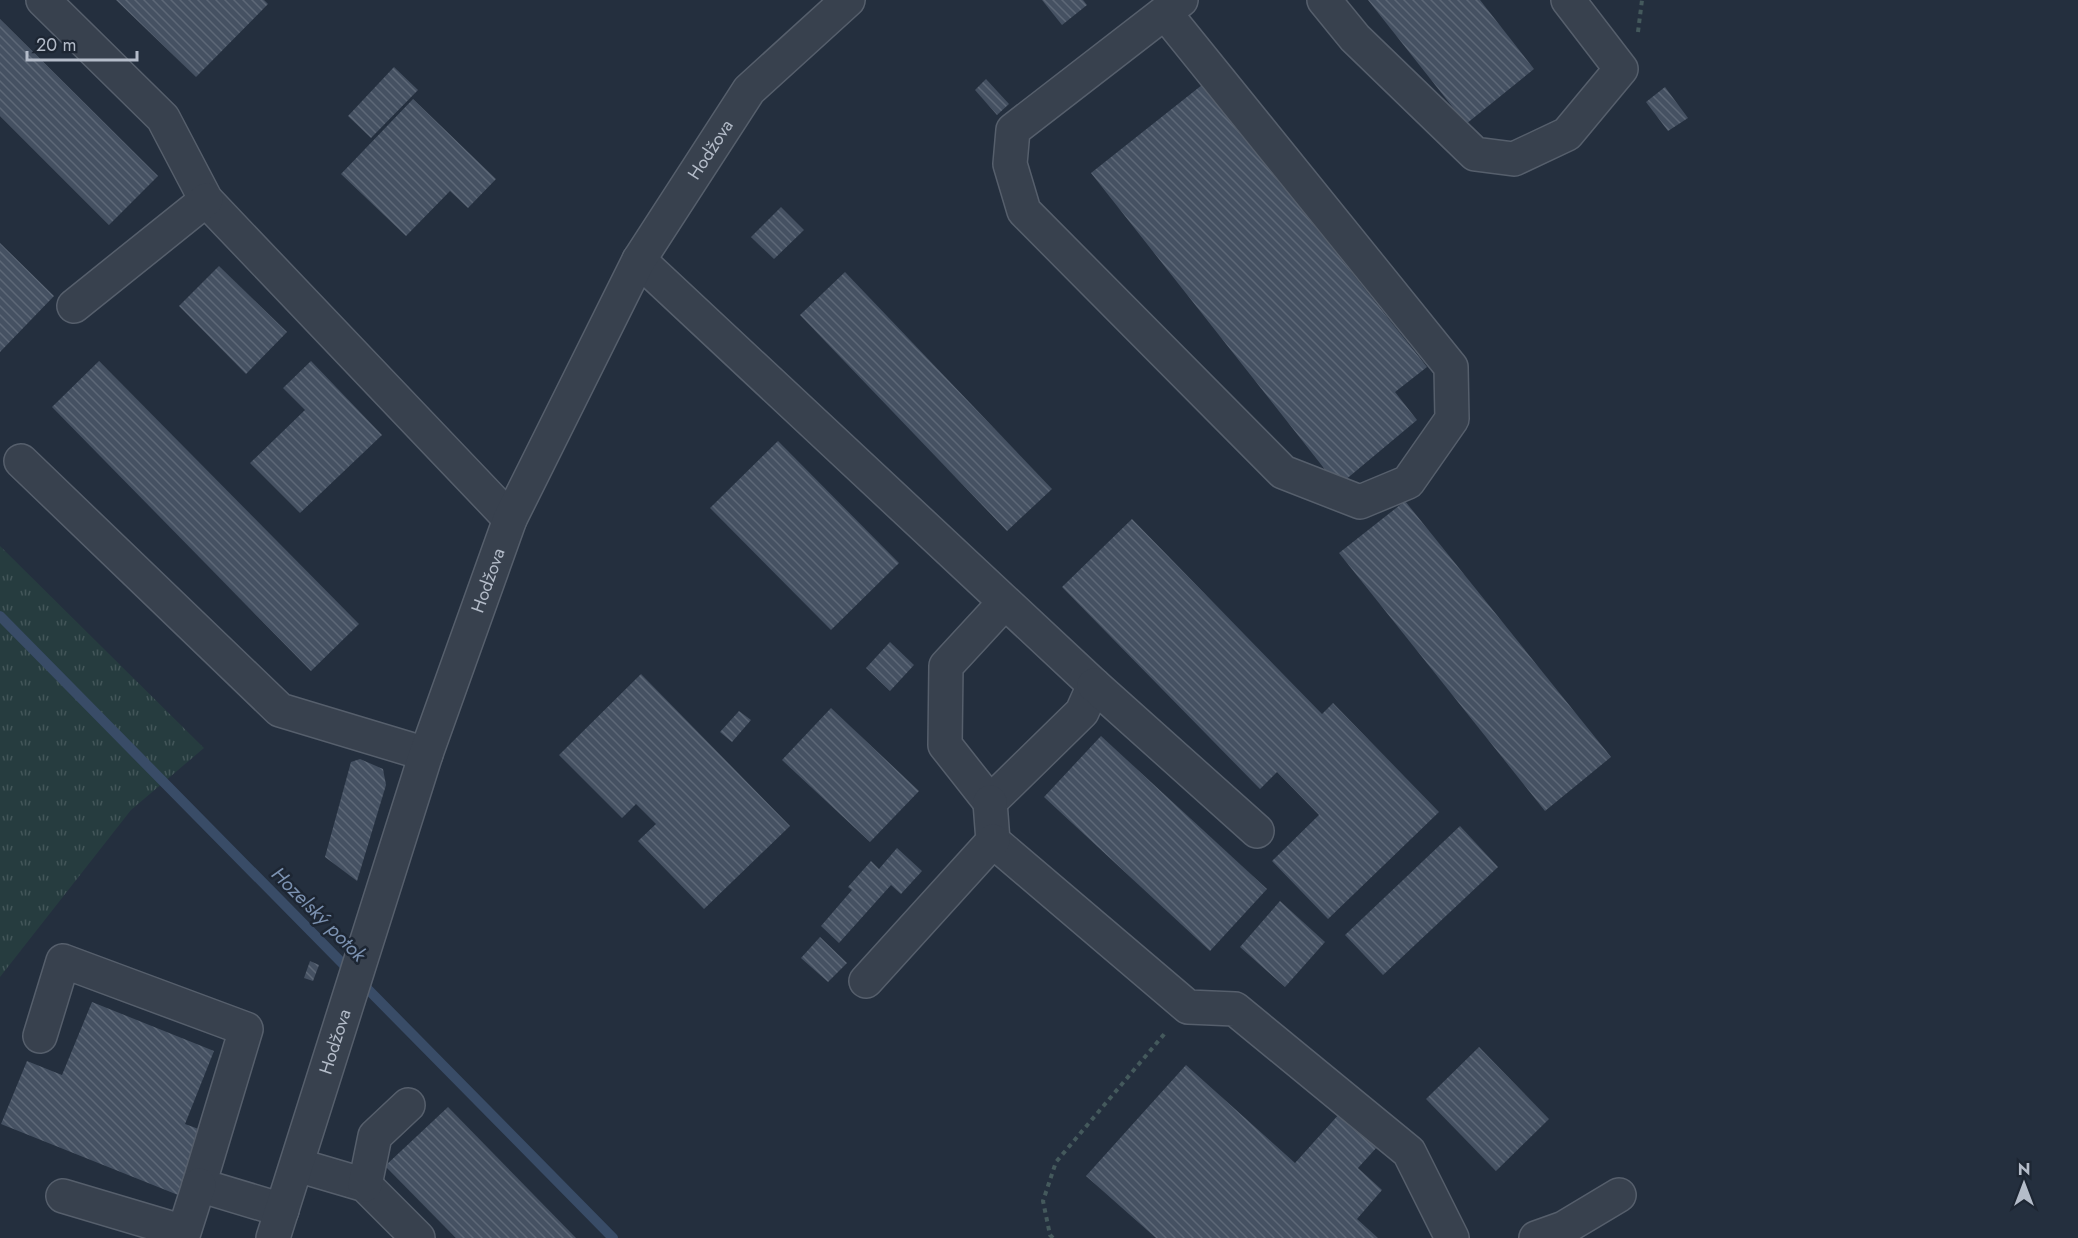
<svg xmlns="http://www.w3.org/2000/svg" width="2078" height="1238" font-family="Jost,sans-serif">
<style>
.grass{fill:url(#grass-tufts)}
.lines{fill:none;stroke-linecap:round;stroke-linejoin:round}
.stream{stroke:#394c67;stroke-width:10}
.building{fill:url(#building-back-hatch)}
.minor-casing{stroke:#565f6c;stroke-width:36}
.path{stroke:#44595c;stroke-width:4;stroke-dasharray:4.5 4.5;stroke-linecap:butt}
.minor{stroke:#38414e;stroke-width:33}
.labels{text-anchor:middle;stroke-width:5;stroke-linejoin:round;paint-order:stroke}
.street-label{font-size:18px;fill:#b4bcc9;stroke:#1d2633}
.water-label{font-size:20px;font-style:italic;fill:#7c92b1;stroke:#1d2633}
</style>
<defs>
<pattern id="grass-tufts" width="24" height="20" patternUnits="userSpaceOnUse" patternTransform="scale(1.5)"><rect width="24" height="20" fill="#263c3f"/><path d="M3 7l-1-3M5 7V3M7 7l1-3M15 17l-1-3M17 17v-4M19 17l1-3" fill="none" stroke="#435659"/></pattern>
<pattern id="building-back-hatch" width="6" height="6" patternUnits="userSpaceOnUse" patternTransform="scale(1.5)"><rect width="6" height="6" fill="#455162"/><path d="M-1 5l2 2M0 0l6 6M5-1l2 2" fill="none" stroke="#5d6877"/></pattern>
</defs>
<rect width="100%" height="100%" fill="#242f3e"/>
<polygon class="grass" points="0,546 204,748 131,810 0,977"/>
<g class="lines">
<polyline class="stream" points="0,616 613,1238"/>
</g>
<g class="building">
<polygon points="116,0 264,0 268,4 196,77"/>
<polygon points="1042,0 1083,0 1087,5 1062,25"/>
<polygon points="1368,0 1480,0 1534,69 1466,124"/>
<polygon points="0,19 158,176 109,225 0,116"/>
<polygon points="394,67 418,90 371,138 348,116"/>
<polygon points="986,79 1009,104 997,115 975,90"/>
<polygon points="1202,85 1427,367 1395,392 1417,420 1338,486 1091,173"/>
<polygon points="1665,87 1688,118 1668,131 1646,102"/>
<polygon points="413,99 496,179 468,208 450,191 406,236 341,174"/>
<polygon points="781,207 804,230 774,259 751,237"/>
<polygon points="0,243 54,296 0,352"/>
<polygon points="219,266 287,332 246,374 179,306"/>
<polygon points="845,272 1052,489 1007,531 800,315"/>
<polygon points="99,361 359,624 311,671 52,407"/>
<polygon points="311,361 382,435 300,513 250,463 305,410 283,388"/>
<polygon points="778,441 899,563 831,630 710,508"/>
<polygon points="1405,501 1611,757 1545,811 1339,553"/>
<polygon points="1132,519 1322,714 1333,703 1439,812 1328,919 1272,861 1319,815 1277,772 1260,789 1062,587"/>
<polygon points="890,642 914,665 890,691 866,668"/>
<polygon points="641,674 790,826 704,909 638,841 656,824 636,804 622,818 559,755"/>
<polygon points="831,708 919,791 870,842 782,760"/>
<polygon points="739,711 751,720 732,742 720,732"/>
<polygon points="1101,736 1267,889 1210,951 1044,797"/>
<polygon points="360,759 383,769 386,785 357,881 325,857 351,762"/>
<polygon points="1460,826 1498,867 1383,975 1345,935"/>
<polygon points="897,848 922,871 901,894 891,885 839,943 821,926 852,890 848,887 871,861 879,869"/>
<polygon points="1280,901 1325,942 1285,987 1240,947"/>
<polygon points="820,937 847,963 828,982 801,958"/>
<polygon points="310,961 319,965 313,981 304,978"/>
<polygon points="92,1002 214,1051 185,1124 204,1131 178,1195 1,1124 27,1061 62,1075"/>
<polygon points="1479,1047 1549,1119 1496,1171 1426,1099"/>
<polygon points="1186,1065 1295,1163 1341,1112 1378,1146 1358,1168 1382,1190 1357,1219 1378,1238 1156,1238 1086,1176"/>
<polygon points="448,1107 576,1238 456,1238 385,1166"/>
</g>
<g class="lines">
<defs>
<g id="minor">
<polyline points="43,0 163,118 206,200 510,519"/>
<polyline points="1324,0 1355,38 1475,154 1514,159 1567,134 1621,69 1568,0"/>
<polyline points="1165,13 1451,367 1452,419 1408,482 1360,502 1283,472 1024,211 1010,164 1013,130 1181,0"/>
<polyline points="639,260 1094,685 1082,712 990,802 945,745 946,666 1005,602"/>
<polyline points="74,306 206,200"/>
<polyline points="21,461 280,710 426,754"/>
<polyline points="1094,685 1257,831"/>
<polyline points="990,802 993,841 1188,1007 1235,1009 1409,1152 1452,1238"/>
<polyline points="866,981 993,841"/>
<polyline points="40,1036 63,961 246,1029 199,1185 282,1210"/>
<polyline points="297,1165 365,1185 418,1238"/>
<polyline points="365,1185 375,1136 408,1105"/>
<polyline points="63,1196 184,1232 199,1185"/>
<path id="s1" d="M273 1238 426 754 510 519 639 260 749 90 848 0"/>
<polyline points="1536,1238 1564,1228 1619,1195"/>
</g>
</defs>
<use href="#minor" class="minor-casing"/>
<g class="path">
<polyline points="1638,32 1642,0"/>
<polyline points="1053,1238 1050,1235 1043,1201 1056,1162 1166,1032"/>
</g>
<use href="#minor" class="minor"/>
</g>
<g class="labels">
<g class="street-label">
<text dy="6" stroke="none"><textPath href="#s1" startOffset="1178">Hodžova</textPath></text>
<text dy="6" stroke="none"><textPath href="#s1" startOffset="692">Hodžova</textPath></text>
<text dy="6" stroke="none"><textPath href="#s1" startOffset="206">Hodžova</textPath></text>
</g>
<g class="water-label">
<text transform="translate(319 914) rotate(45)" y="7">Hozelský potok</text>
</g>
</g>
<g transform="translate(2024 1184)" stroke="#1d2633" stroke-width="4.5" paint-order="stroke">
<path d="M0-4.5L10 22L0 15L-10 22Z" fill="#b4bcc9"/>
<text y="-9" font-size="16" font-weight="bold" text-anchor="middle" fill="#b4bcc9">N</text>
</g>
<path d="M27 51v9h110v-9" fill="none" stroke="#b4bcc9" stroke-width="3"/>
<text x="36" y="51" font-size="18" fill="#b4bcc9" stroke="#1d2633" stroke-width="4.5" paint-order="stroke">20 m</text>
</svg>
